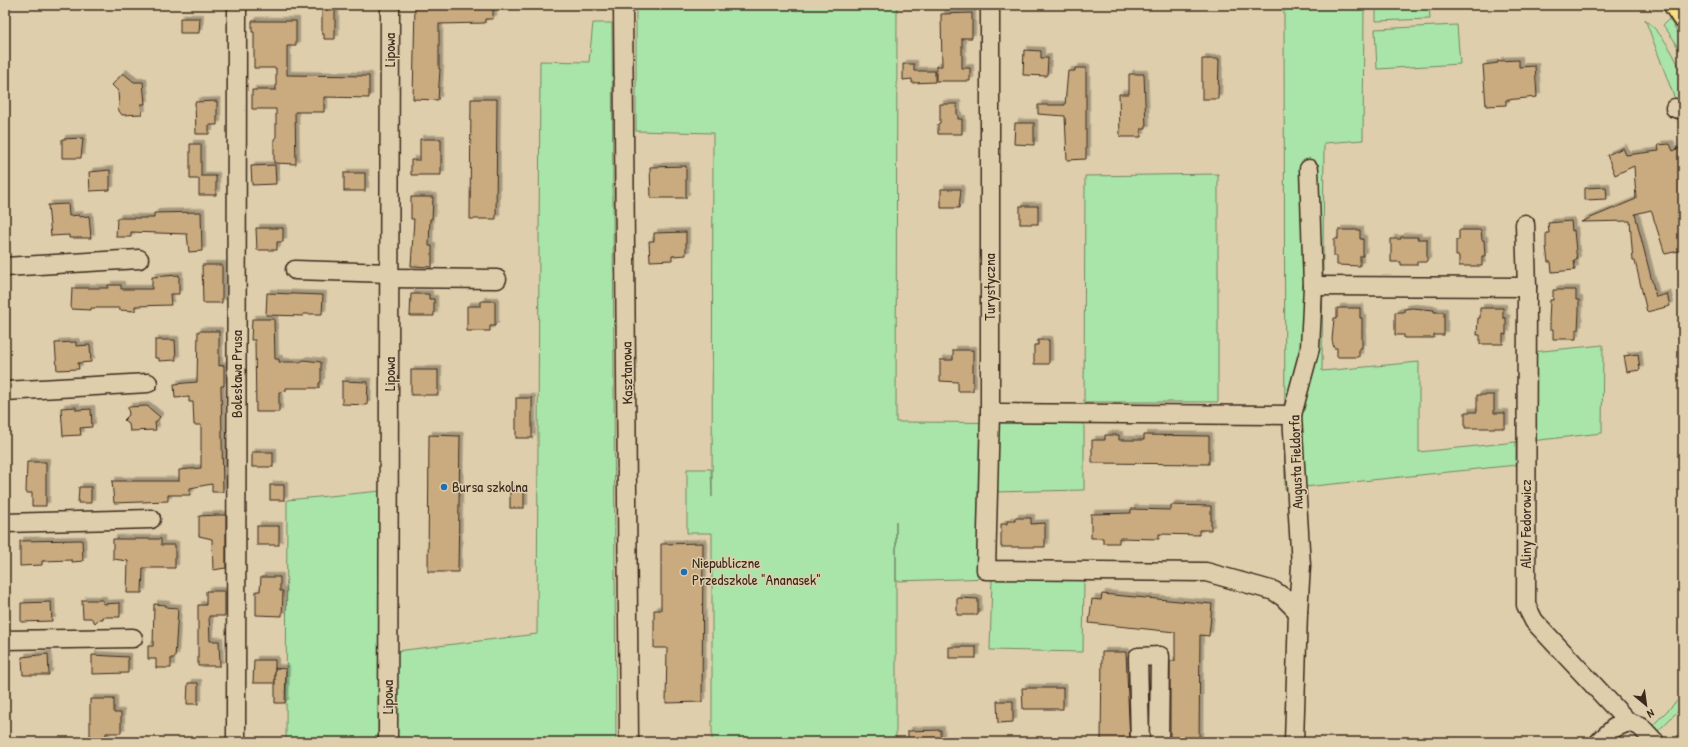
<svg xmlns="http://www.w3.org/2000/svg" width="1688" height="747" font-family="'Patrick Hand',sans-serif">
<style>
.green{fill:#a9e4a9;stroke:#728764}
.building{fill:#c9ab7f;stroke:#3b2a1e;filter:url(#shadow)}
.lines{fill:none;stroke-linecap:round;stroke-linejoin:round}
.minor-casing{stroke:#3b2a1e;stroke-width:21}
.major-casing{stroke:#3b2a1e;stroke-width:25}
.minor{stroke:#dfceab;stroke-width:18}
.major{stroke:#f9e181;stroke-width:22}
.poi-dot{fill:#1f6fb2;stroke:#dfceab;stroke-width:1.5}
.labels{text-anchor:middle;stroke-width:3;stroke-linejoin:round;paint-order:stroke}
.street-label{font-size:15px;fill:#3b2a1e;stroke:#dfceab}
.poi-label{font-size:15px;fill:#3b2a1e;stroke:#dfceab;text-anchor:start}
</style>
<defs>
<filter id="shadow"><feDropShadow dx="3.5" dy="-3.5" stdDeviation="0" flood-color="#0004"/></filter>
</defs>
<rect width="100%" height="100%" fill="#dfceab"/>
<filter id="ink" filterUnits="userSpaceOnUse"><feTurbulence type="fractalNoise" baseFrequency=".025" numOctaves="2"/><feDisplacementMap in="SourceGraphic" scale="8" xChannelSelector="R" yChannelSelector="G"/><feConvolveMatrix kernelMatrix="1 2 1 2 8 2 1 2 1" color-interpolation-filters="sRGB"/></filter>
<g filter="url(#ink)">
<g class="green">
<polygon points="636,5 897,5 896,422 1084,423 1084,490 992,492 992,578 1084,579 1083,652 990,650 992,578 896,581 896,521 896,742 712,742 712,533 687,533 687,469 711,469 712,497 713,133 636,131"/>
<polygon points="1284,5 1364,5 1363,140 1324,143 1322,371 1419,362 1419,452 1516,442 1516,465 1285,489"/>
<polygon points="1376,5 1429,5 1430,19 1376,21"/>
<path d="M1645 19C1663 35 1677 56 1683 80 1684 87 1683 95 1683 102H1676Z"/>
<polygon points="1669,19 1683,40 1683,58 1674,40 1663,25"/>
<polygon points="593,23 612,23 616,742 396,742 397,651 537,634 540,61 589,62"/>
<polygon points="1457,25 1460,64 1377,69 1375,29"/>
<polygon points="1218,174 1218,402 1084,402 1085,176"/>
<polygon points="1603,345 1602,433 1531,441 1532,352"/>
<polygon points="381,491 378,742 286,742 287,500"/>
<polygon points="1683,695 1683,706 1658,731 1653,725"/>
</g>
<g class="building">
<polygon points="322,5 335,5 335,39 324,39 324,34 322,34"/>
<polygon points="415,5 470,5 470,7 493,7 493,19 485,19 485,23 439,24 439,69 440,69 438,100 413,99"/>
<polygon points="972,13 972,38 962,38 962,68 970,68 970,81 936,81 936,66 942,66 941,14"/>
<polygon points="180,18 200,18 199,33 180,33"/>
<polygon points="252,21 296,21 296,46 287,46 287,75 369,76 369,98 324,97 324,112 295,112 296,164 274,163 274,139 276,137 276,109 252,109 252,90 276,90 276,68 254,68 254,32 252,32"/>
<polygon points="1024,50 1041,51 1041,58 1048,58 1047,76 1023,75"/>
<polygon points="1202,59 1219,59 1218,99 1202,99"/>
<polygon points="1519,60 1519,67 1535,66 1537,97 1506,100 1506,105 1486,106 1483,65 1498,63 1498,61"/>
<polygon points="903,64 914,64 914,71 935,71 935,82 912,83 912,79 903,80"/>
<polygon points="1075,68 1086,68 1086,159 1067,160 1065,116 1038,114 1038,105 1065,105 1068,71 1075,71"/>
<polygon points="123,73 134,82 143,82 145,104 141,104 142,114 122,115 117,108 119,106 118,91 112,85"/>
<polygon points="1129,74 1144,74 1146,129 1141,129 1141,137 1120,137 1119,94 1129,94"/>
<polygon points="471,99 497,99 496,219 470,219"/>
<polygon points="217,101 217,125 209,125 209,134 196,134 195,102"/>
<polygon points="940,104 957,104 957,115 958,115 958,119 962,119 962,134 938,134 938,124 940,123"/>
<polygon points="1015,123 1034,123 1034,145 1014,144"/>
<polygon points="83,138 81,158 62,158 62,139"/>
<polygon points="420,139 441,139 441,175 411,175 411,160 420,160"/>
<polygon points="190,144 201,144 201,176 216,176 216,195 199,195 199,179 190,179"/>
<polygon points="1670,144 1673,151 1680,148 1683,157 1683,250 1665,254 1651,210 1635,214 1656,297 1667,294 1670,306 1647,312 1635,261 1633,261 1630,221 1581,222 1636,199 1634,166 1615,175 1607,155 1623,148 1626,155 1659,151 1658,145"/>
<polygon points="275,165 276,184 252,185 251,166"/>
<polygon points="686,166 686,198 651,198 650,167"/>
<polygon points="110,170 110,190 90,191 89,172"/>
<rect x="344" y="173" width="21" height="18"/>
<polygon points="1606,187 1607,199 1585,200 1585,188"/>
<polygon points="941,189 961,189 959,208 941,208"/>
<polygon points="411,197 433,197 432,219 430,219 429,246 432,246 432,267 411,266 414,219 411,219"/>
<polygon points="68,204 69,216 79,215 79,217 89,216 91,238 69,238 69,235 51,236 48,205"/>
<rect x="1020" y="206" width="18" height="18"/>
<polygon points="201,212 202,251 189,252 187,234 131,232 131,237 116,237 117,218 154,218 154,213"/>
<polygon points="1571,221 1572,231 1574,230 1576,252 1577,260 1574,260 1575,270 1552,272 1551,262 1548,262 1546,246 1546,233 1549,233 1548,223"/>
<polygon points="256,228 283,228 283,242 277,242 277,250 257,250"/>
<polygon points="1338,230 1360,230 1360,239 1363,239 1363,256 1360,256 1360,266 1337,265 1337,256 1334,256 1334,239 1338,239"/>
<polygon points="1459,230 1481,230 1482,240 1484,240 1485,256 1482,256 1482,266 1459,266 1459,256 1456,256 1456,240 1459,240"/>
<polygon points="686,232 686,255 672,256 672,260 650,261 649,241 654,241 654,233"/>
<polygon points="1401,237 1418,237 1417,239 1427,239 1427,262 1417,262 1417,265 1401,265 1401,262 1391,262 1391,239 1401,239"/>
<polygon points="202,265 222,265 222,303 203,303"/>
<polygon points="179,275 179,294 170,294 171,305 135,306 135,311 119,310 120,308 91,308 91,310 71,309 72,288 108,288 108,285 121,285 121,289 152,289 152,277"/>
<polygon points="1553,290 1576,290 1576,300 1579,300 1579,311 1578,330 1576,329 1576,339 1553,339 1553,329 1550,329 1550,322 1549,322 1550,300 1553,300"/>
<polygon points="267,293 323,295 322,314 303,314 303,316 266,315"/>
<polygon points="411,294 429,294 429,299 434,299 434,316 410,316"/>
<polygon points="481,301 495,301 495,326 490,326 490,331 467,331 467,306 481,306"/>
<polygon points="1337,308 1360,308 1360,318 1362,318 1362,348 1359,348 1359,357 1337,357 1337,348 1334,348 1332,340 1334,318 1337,318"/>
<polygon points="1412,308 1434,310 1434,312 1444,312 1444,335 1434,335 1434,338 1404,338 1404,335 1395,335 1395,312 1404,312 1404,309"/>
<polygon points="1480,308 1503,308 1503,318 1506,318 1506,335 1503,334 1503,344 1480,344 1480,335 1477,335 1478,318 1480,318"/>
<polygon points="252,319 274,319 275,359 279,359 279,362 301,362 303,360 321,362 321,382 319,383 319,388 286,388 286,391 279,392 279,412 256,412 255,340 251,340"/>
<polygon points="198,331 219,331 219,366 224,365 224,386 221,386 223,492 212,492 212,484 190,488 190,495 168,495 168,501 114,503 112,481 179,481 179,470 201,468 201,425 194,425 193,402 189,402 189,397 175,398 174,384 197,382"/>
<polygon points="155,340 175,340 176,360 159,361 159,358 155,358"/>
<polygon points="1038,340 1049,340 1049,364 1034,364 1034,345 1038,345"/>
<polygon points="76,342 76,346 90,345 91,362 78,363 79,369 57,370 55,343"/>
<polygon points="953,350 973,350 973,391 958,391 958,382 940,381 940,360 953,360"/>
<polygon points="1638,354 1640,370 1627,372 1624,356"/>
<rect x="411" y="370" width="27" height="25"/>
<polygon points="342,381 368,382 367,405 342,404"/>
<polygon points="1477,395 1494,395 1494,413 1505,413 1505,428 1465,428 1465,412 1477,412"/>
<rect x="516" y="398" width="16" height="40"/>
<polygon points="147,406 160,417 155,423 156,430 130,431 129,424 124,420 129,415 128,407"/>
<polygon points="76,407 76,410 91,409 92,427 80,428 81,435 63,436 61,408"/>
<polygon points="429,435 460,436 458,572 428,572"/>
<polygon points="1105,435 1119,435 1119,440 1144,440 1144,435 1209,436 1209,464 1092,463 1092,440 1105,440"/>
<rect x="252" y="452" width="21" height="15"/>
<polygon points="27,462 46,462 46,506 32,506 32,493 26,493"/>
<rect x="270" y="485" width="14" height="15"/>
<polygon points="79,487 91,487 91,503 78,503"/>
<rect x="510" y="489" width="14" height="19"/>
<polygon points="1171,505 1211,506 1211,530 1199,530 1199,535 1159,534 1159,539 1119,538 1119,543 1103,543 1103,538 1091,538 1091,514 1131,513 1131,509 1171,510"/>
<polygon points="218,515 226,515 226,568 213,570 212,539 199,536 199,516"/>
<polygon points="1015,518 1031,518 1031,524 1045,523 1045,547 1001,547 1001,524 1007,524 1007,521 1015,521"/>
<rect x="257" y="526" width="22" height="19"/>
<polygon points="113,539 161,539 161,545 175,545 175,568 143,568 142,593 127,593 128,561 113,559"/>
<polygon points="82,540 83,561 72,562 72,560 42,561 42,565 20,566 20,541"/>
<polygon points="703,543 702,702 666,703 667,648 654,648 654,610 661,610 661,544"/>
<polygon points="261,577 280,577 280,591 283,591 282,616 256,615 256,591 260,591"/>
<polygon points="206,591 225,591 225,616 209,616 210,641 219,641 220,666 198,666 198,605 206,605"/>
<polygon points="1102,594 1212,604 1209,636 1200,635 1199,742 1170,742 1170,661 1175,661 1175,632 1089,623 1092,599 1101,600"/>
<polygon points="957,598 978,599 978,615 957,615"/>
<polygon points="82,600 103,600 103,604 120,603 120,617 103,617 103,619 99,619 95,623 91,618 83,618"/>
<polygon points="51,602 52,621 21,622 21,603"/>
<polygon points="154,604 166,605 166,607 178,608 175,658 171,658 171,668 156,668 156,659 148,659 148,646 153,646"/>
<rect x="949" y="647" width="27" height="11"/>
<polygon points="1102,652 1126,652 1130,742 1101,742"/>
<polygon points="48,654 49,675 23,675 22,657"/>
<polygon points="92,655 128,657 128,673 92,674"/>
<polygon points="254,660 275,660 275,683 253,683"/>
<polygon points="275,668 286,669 285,703 275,703"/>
<polygon points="188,683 198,683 198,704 187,704"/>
<polygon points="1022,688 1063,688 1063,709 1023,709"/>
<polygon points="90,699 114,699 114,713 121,713 121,733 106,733 106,742 90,742"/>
<polygon points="997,701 1013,701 1013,722 998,723"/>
<polygon points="941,730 941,742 908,742 908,731"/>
</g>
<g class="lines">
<defs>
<g id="minor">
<polyline points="623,5 629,742"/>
<polyline points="990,5 990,413 986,570 1206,572 1274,591 1283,597 1298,612"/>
<polyline points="1675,108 1683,110"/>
<polyline points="1525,224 1527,287 1526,605 1534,621 1628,722"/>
<polyline points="5,267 139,259"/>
<polyline points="295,270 390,273"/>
<polyline points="389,278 497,279"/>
<polyline points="1313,286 1527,287"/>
<polyline points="5,391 148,383"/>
<polyline points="990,413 1292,415"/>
<polyline points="5,523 151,519"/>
<polyline points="5,640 133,638"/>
<polyline points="236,742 237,5"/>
<polyline points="388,742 390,5"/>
<polyline points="1140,742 1138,657 1160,656 1159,742"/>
<polyline points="1294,742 1298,612 1301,566 1292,415 1310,348 1313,286 1309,169"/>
<polyline points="1599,742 1614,728 1628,722 1640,726 1655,742"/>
</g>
<polyline id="major" points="1675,5 1683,17"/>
</defs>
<use href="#minor" class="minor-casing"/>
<use href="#major" class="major-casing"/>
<use href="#minor" class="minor"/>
<use href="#major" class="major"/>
</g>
</g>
<g class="poi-dot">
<circle cx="444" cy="487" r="4"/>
<circle cx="684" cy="572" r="4"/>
</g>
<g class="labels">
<g class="street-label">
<text transform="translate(390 50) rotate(-90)" y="5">Lipowa</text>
<text transform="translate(990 287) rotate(-90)" y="5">Turystyczna</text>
<text transform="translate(627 373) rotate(-91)" y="5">Kasztanowa</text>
<text transform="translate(237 374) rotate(-90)" y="5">Bolesława Prusa</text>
<text transform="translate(390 374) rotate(-90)" y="5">Lipowa</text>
<text transform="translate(1296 462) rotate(-92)" y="5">Augusta Fieldorfa</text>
<text transform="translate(1526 524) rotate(-90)" y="5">Aliny Fedorowicz</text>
<text transform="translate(388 697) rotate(-90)" y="5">Lipowa</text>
</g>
<g class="poi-label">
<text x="452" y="492">Bursa szkolna</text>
<text x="692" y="568">Niepubliczne<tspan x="692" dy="17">Przedszkole "Ananasek"</tspan></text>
</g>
</g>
<rect width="1688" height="747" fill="none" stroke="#dfceab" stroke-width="20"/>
<rect x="10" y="10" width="1668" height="727" fill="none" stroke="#3b2a1e" stroke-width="1.5" filter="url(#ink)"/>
<g transform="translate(1646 705) rotate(151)" stroke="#dfceab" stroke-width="3" paint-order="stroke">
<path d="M0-3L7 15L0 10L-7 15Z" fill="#3b2a1e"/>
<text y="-6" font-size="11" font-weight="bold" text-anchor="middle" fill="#3b2a1e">N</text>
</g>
</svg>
